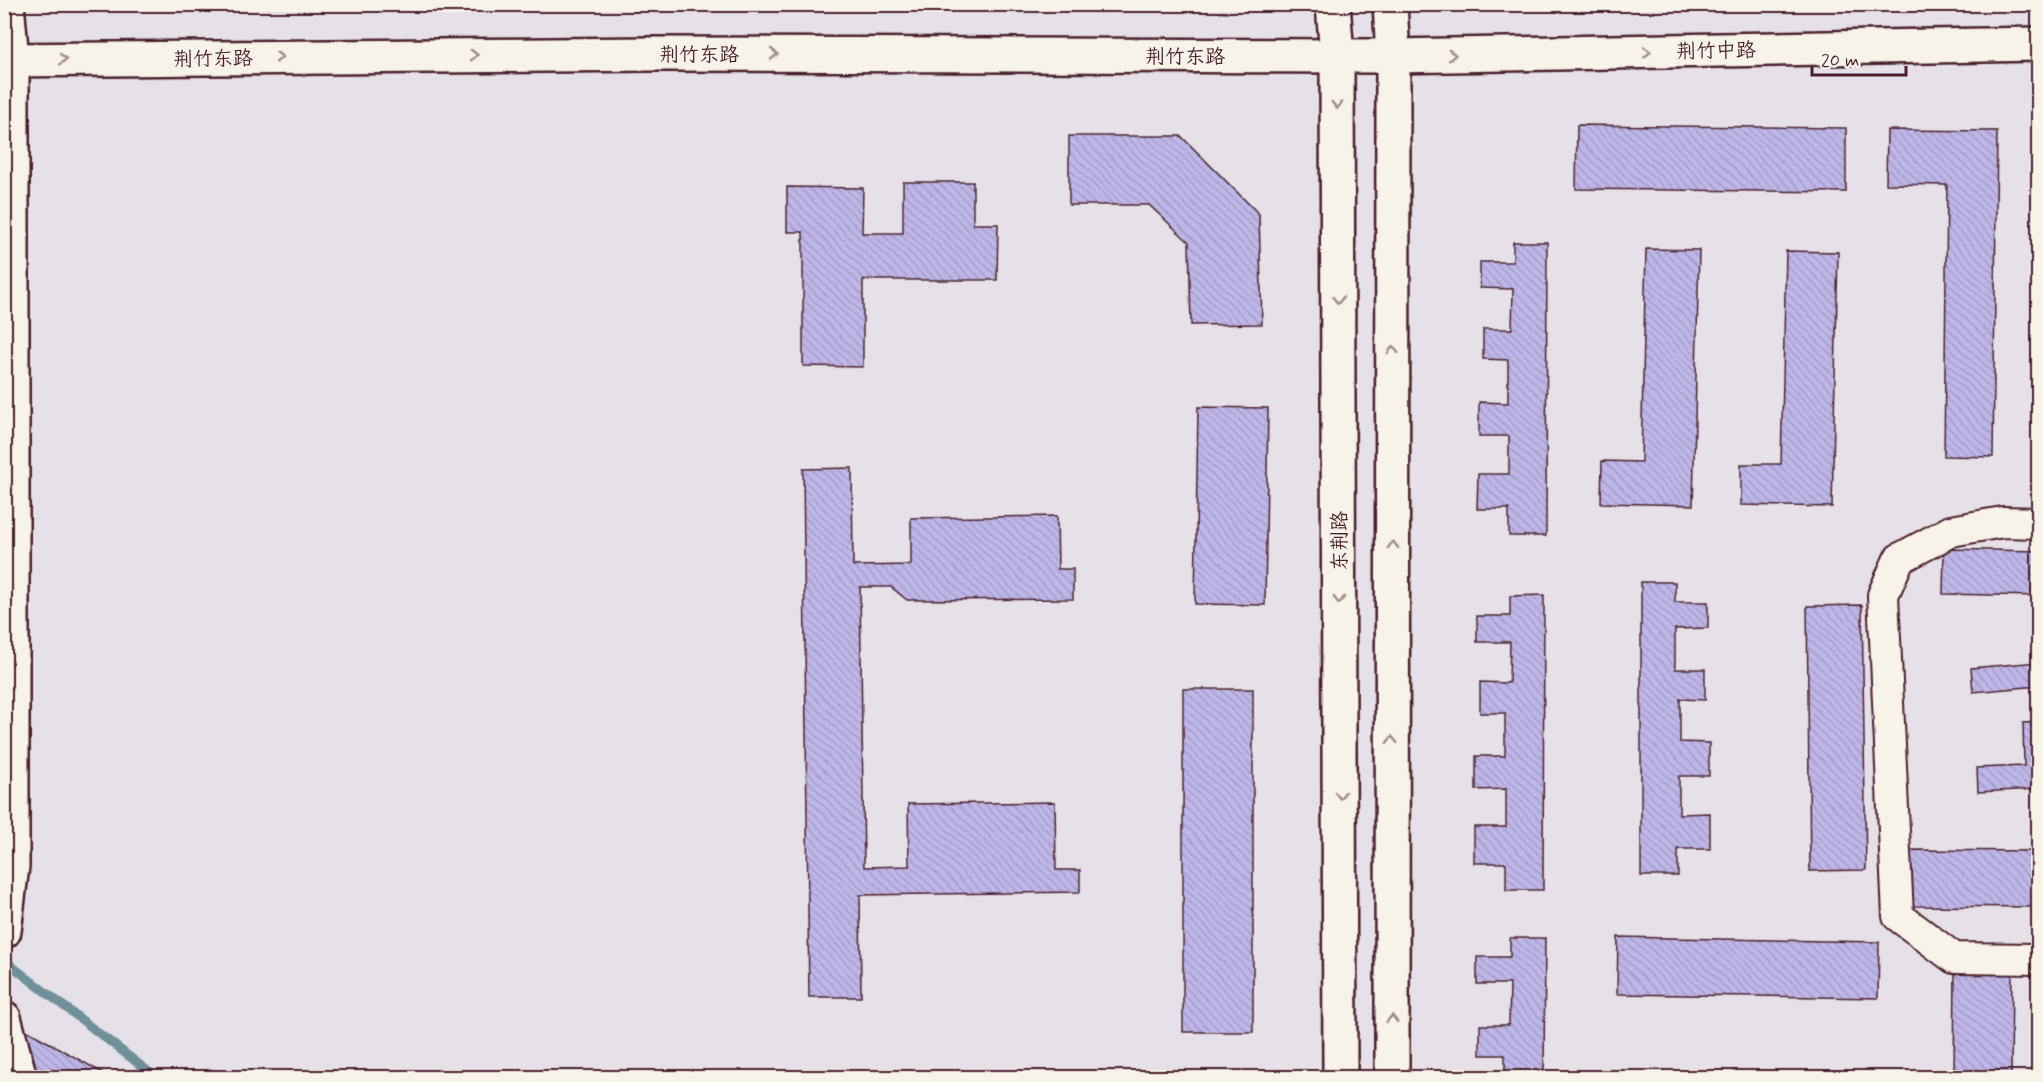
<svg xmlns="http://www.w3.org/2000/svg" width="2043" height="1082" font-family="Mynerve,'LXGW WenKai TC',sans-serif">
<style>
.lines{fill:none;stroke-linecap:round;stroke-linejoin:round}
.stream{stroke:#709099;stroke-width:9}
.building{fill:url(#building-back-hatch);stroke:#4a1f2b;stroke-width:1.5}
.street-casing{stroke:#4a1f2b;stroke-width:34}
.secondary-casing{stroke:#4a1f2b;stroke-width:38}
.street{stroke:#f7f3e8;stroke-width:30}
.secondary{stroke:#f7f3e8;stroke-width:33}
.oneway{stroke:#a0898a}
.labels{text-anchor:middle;stroke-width:6;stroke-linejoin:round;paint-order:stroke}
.street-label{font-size:20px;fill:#4a1f2b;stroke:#f7f3e8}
</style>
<defs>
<pattern id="building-back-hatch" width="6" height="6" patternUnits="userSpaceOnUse" patternTransform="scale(1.5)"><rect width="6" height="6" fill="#bdb6e7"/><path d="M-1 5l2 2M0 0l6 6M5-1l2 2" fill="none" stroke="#a49cc6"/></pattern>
</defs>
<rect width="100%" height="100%" fill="#e6e1e8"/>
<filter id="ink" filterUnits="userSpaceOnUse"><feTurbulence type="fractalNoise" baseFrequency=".0167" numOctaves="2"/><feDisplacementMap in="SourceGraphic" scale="12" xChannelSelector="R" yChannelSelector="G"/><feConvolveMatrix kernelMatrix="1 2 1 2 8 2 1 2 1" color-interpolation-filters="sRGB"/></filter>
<g filter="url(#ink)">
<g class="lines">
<polyline class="stream" points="4,960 157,1078"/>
</g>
<g class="building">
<polygon points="1577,125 1846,128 1846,192 1576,189"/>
<polygon points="1887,130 1997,131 1993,457 1944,456 1947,185 1886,184"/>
<polygon points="1069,136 1181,136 1259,214 1262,324 1191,325 1189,242 1149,205 1069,205"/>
<polygon points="903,182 973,182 973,224 998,224 997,280 863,280 863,367 803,366 803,232 787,232 787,187 863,188 862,233 903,233"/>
<polygon points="1513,242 1547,242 1546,536 1509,536 1509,509 1477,509 1478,474 1509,474 1509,436 1479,436 1479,402 1508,403 1508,360 1483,359 1483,329 1512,329 1513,289 1480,288 1480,262 1513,262"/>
<polygon points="2038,247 2038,301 2037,301"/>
<polygon points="1646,249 1699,250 1693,505 1601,503 1602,461 1641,462"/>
<polygon points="1786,251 1838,252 1832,507 1741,505 1741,464 1781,464"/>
<polygon points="1198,407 1268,408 1265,605 1195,604"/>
<polygon points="852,468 853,566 911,565 911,518 1057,516 1058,569 1073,569 1073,599 907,600 891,587 860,587 864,867 909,866 908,804 1055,802 1056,870 1080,870 1080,892 860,895 861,997 809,997 803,469"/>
<polygon points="1944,549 2038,551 2038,596 1943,594"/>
<polygon points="1641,582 1675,582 1675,602 1708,602 1708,628 1675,629 1675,669 1705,669 1705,700 1680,699 1680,742 1709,743 1709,776 1679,776 1679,814 1710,813 1710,849 1678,849 1678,876 1641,876"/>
<polygon points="1544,595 1543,890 1506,890 1506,863 1474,863 1474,827 1506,827 1506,789 1476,790 1476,756 1505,756 1505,713 1480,713 1480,682 1509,683 1510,642 1477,642 1477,616 1510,616 1510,596"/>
<polygon points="1862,605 1866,870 1810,871 1807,606"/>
<polygon points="2038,662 2038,686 1973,692 1971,668"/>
<rect x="1183" y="689" width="70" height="343"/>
<polygon points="2038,722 2038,789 1978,792 1977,768 2024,766 2023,723"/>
<polygon points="1909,850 2038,851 2038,907 1909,906"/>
<polygon points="1618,937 1879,942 1878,998 1617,994"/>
<polygon points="1510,938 1545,938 1544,1078 1505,1078 1505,1055 1480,1055 1480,1025 1509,1025 1510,984 1477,984 1477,957 1510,957"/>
<polygon points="1955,967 2012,968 2011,1078 1954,1078"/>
<polygon points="21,1027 103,1073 101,1078 37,1078"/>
</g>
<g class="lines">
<defs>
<polyline id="street" points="2038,523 2003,522 1951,531 1899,559 1883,595 1898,916 1954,958 2038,959"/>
<g id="secondary">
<polyline points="1333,4 1337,56 1340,1078"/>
<polyline points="1390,4 1393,56 1392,1078"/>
<polyline points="4,60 651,54 1393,56 2038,44"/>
<polyline points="4,931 12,866 12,60 7,4"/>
<polyline points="4,1018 20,1078"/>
</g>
</defs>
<use href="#street" class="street-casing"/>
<use href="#secondary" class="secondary-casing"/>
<use href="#street" class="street"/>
<use href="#secondary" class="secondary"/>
</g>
<defs><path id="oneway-chevron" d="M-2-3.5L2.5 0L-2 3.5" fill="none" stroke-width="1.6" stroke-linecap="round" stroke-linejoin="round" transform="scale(1.5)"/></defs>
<g class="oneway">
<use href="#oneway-chevron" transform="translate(1647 52) rotate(-1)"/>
<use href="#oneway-chevron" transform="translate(774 54)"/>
<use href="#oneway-chevron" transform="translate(474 55) rotate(-1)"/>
<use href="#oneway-chevron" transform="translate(1452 55) rotate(-1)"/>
<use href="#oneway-chevron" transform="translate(279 57) rotate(-1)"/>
<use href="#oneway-chevron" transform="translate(63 59) rotate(-1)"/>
<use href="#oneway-chevron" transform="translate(1337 105) rotate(90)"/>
<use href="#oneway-chevron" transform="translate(1338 300) rotate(90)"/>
<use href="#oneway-chevron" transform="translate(1393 350) rotate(-90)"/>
<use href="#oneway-chevron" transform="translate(1393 545) rotate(-90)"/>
<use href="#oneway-chevron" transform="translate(1339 600) rotate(90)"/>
<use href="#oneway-chevron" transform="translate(1392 740) rotate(-90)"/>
<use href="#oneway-chevron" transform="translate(1340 795) rotate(90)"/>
<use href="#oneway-chevron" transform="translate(1392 1019) rotate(-90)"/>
</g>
</g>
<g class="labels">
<g class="street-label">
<text transform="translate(1716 50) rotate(-1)" y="7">荆竹中路</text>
<text x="699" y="61">荆竹东路</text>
<text x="1185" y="63">荆竹东路</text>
<text transform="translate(213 58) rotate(-1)" y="7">荆竹东路</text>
<text transform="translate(1339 541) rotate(-90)" y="7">东荆路</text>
</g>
</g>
<rect width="2043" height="1082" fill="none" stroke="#f7f3e8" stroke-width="24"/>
<rect x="12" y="12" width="2019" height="1058" fill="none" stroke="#4a1f2b" stroke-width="2" filter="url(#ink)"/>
<path d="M1812 66v9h94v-9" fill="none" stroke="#4a1f2b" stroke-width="3"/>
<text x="1821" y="66" font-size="18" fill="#4a1f2b" stroke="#f7f3e8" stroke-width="4.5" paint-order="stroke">20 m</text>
</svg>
